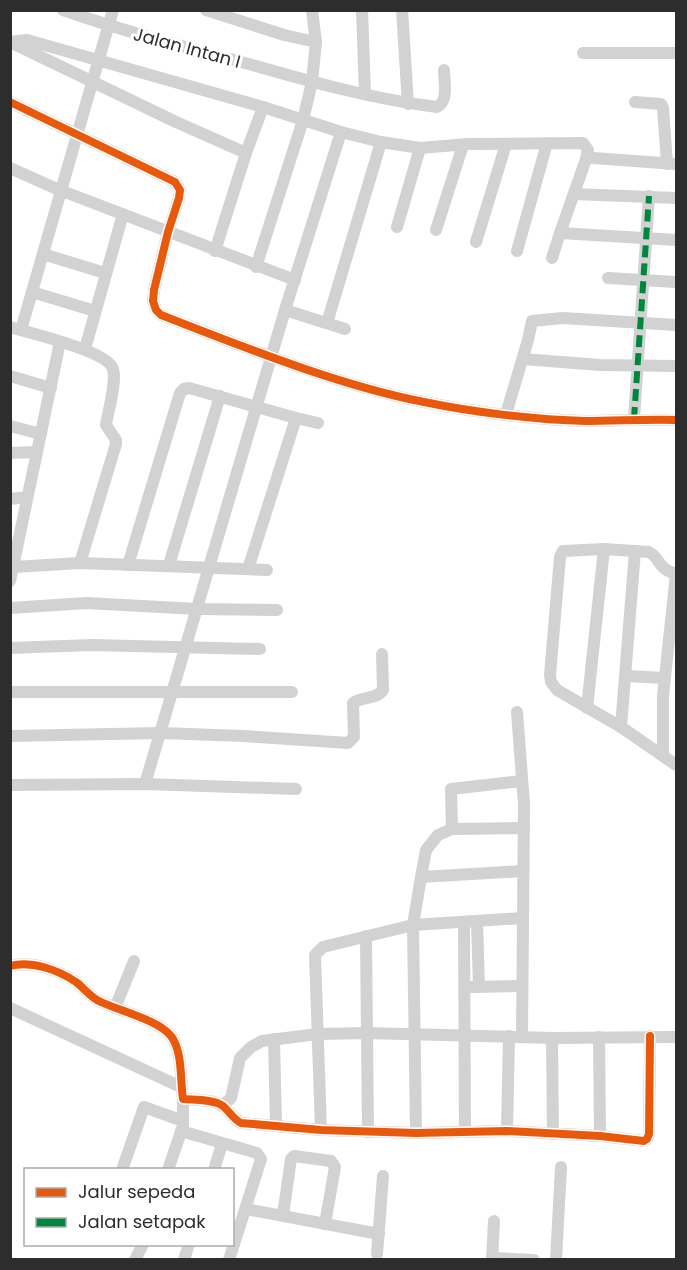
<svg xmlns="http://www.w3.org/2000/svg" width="687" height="1270" font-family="Poppins,sans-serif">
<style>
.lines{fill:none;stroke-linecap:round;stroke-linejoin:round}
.street{stroke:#d2d2d2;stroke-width:12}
.quiet{stroke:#00873e;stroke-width:6;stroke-dasharray:12 6;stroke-linecap:butt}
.cycleway-casing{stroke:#fff;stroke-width:11}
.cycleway{stroke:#e8590c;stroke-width:8}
.labels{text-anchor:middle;stroke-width:6;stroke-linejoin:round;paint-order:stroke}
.street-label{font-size:18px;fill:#2d2d2d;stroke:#fff}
</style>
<rect width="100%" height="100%" fill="#fff"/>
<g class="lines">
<g class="street">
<path d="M63 10C123 31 184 47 245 63 308 81 372 99 437 107 449 101 444 82 444 70"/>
<polyline points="206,10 284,35 316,42"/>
<polyline points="362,10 365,94"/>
<polyline points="402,10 408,104"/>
<polyline points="10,42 27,40 263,107"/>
<polyline points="10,42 176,122 246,153"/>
<polyline points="583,53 676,53"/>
<path d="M10 102 175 182 180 190 179 198 168 232 154 290 153 301 156 310 161 315C244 347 337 385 424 402 472 412 536 420 586 421 616 421 646 419 676 420"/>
<polyline points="635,102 661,104 663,108 667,164"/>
<polyline points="593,158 676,164"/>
<polyline points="10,168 57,189 295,280"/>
<polyline points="574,194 676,198"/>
<polyline points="397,227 420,148"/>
<polyline points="436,230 463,145"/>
<polyline points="476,242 506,144"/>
<polyline points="215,251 246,153 263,107 341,132 381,142 420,148 468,144 583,143 588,150 586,159 560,233 676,240"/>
<polyline points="517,251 547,143"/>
<polyline points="43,254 105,273"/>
<polyline points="552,258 560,233"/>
<polyline points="256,267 303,120 312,82 316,42 312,10"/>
<polyline points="608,278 676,282"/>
<polyline points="32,292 95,311"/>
<polyline points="285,310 345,329"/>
<polyline points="327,323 381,142"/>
<path d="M10 327C30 333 108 351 113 369 117 382 108 411 106 425L116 440V444L80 563"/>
<polyline points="21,330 113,10"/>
<polyline points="85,349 123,214"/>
<polyline points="523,359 600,365 676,366"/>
<polyline points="10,376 51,388"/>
<polyline points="506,414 528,340 532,321 563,318 676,325"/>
<polyline points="296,418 318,423"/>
<polyline points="634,419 649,196"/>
<polyline points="10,426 41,434"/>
<polyline points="10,453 37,452"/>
<polyline points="10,499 27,497"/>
<polyline points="128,565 180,393 184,389 189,388 296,418 248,569"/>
<polyline points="169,565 220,396"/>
<polyline points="14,567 80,563 267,570"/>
<path d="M676 574C656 568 661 558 649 552L604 549 563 551 560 557 550 675 551 682 557 690 621 727 676 765"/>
<polyline points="10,581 60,342"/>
<polyline points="10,608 86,603 198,609 277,610"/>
<polyline points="10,648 92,645 260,649"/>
<polyline points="626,676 665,678"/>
<polyline points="10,692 292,692"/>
<polyline points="587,708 604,549"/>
<polyline points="517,712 524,804 522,1037"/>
<polyline points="621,727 635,551"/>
<path d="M10 736 161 733 243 736 348 743 354 737 353 703C362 696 376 700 383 690L382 654"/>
<polyline points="663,756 663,696 676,574"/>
<polyline points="145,784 285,310 341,132"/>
<polyline points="10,785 145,784 296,789"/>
<polyline points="452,829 451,789 521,781"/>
<polyline points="421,877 426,850 438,835 452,829 524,828"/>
<polyline points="477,921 479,987"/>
<polyline points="464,922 465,1131"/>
<polyline points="366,936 368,1132"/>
<path d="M10 966C31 960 58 970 76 982 84 988 91 998 101 1002 120 1011 158 1020 171 1036 183 1052 180 1080 183 1099 194 1100 214 1099 223 1106 230 1112 233 1119 241 1123L321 1130 416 1133 507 1131 600 1136 644 1141 647 1139 649 1134 650 1036"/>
<polyline points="472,987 521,986"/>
<polyline points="10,1008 181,1087"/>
<polyline points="115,1008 134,961"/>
<polyline points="599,1037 600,1136"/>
<polyline points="552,1038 553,1134"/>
<polyline points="274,1039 276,1125"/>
<polyline points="222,1106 231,1098 240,1058 251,1047 262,1041 318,1034 366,1033 552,1038 676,1037"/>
<polyline points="321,1130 315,955 323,947 413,925 523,918"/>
<polyline points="181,1131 257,1153 261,1159 229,1260"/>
<polyline points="507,1131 509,1036"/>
<polyline points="416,1133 413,925 421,877 523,871"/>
<polyline points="122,1170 144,1107 183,1121"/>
<polyline points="168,1170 183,1126 183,1099"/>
<polyline points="214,1170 222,1144"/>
<polyline points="246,1209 379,1234"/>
<polyline points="283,1215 291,1159 294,1156 331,1161 335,1167 325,1224"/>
<polyline points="377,1254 383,1176"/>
<polyline points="492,1258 534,1260"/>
<polyline points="135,1260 143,1244"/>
<polyline points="184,1260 189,1244"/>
<polyline points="492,1260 494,1221"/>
<polyline points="556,1260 561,1167"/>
</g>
<polyline class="quiet" points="634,419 649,196"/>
<defs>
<g id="cycleway">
<path d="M10 102 175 182 180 190 179 198 168 232 154 290 153 301 156 310 161 315C244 347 337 385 424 402 472 412 536 420 586 421 616 421 646 419 676 420"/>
<path d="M10 966C31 960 58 970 76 982 84 988 91 998 101 1002 120 1011 158 1020 171 1036 183 1052 180 1080 183 1099 194 1100 214 1099 223 1106 230 1112 233 1119 241 1123L321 1130 416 1133 507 1131 600 1136 644 1141 647 1139 649 1134 650 1036"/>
</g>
</defs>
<use href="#cycleway" class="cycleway-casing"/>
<use href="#cycleway" class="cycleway"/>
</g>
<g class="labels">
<g class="street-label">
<text transform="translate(187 48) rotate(15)" y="6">Jalan Intan I</text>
</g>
</g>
<rect width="687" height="1270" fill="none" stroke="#2d2d2d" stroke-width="24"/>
<rect x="24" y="1168" width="210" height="78" fill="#ffffff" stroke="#ababab" stroke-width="1.5"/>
<rect x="36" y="1188" width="30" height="9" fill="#e8590c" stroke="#ababab" stroke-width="1.5"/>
<text x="78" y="1198" font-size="18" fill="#2d2d2d">Jalur sepeda</text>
<rect x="36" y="1218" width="30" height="9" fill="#00873e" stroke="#ababab" stroke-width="1.5"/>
<text x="78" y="1228" font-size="18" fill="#2d2d2d">Jalan setapak</text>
</svg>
